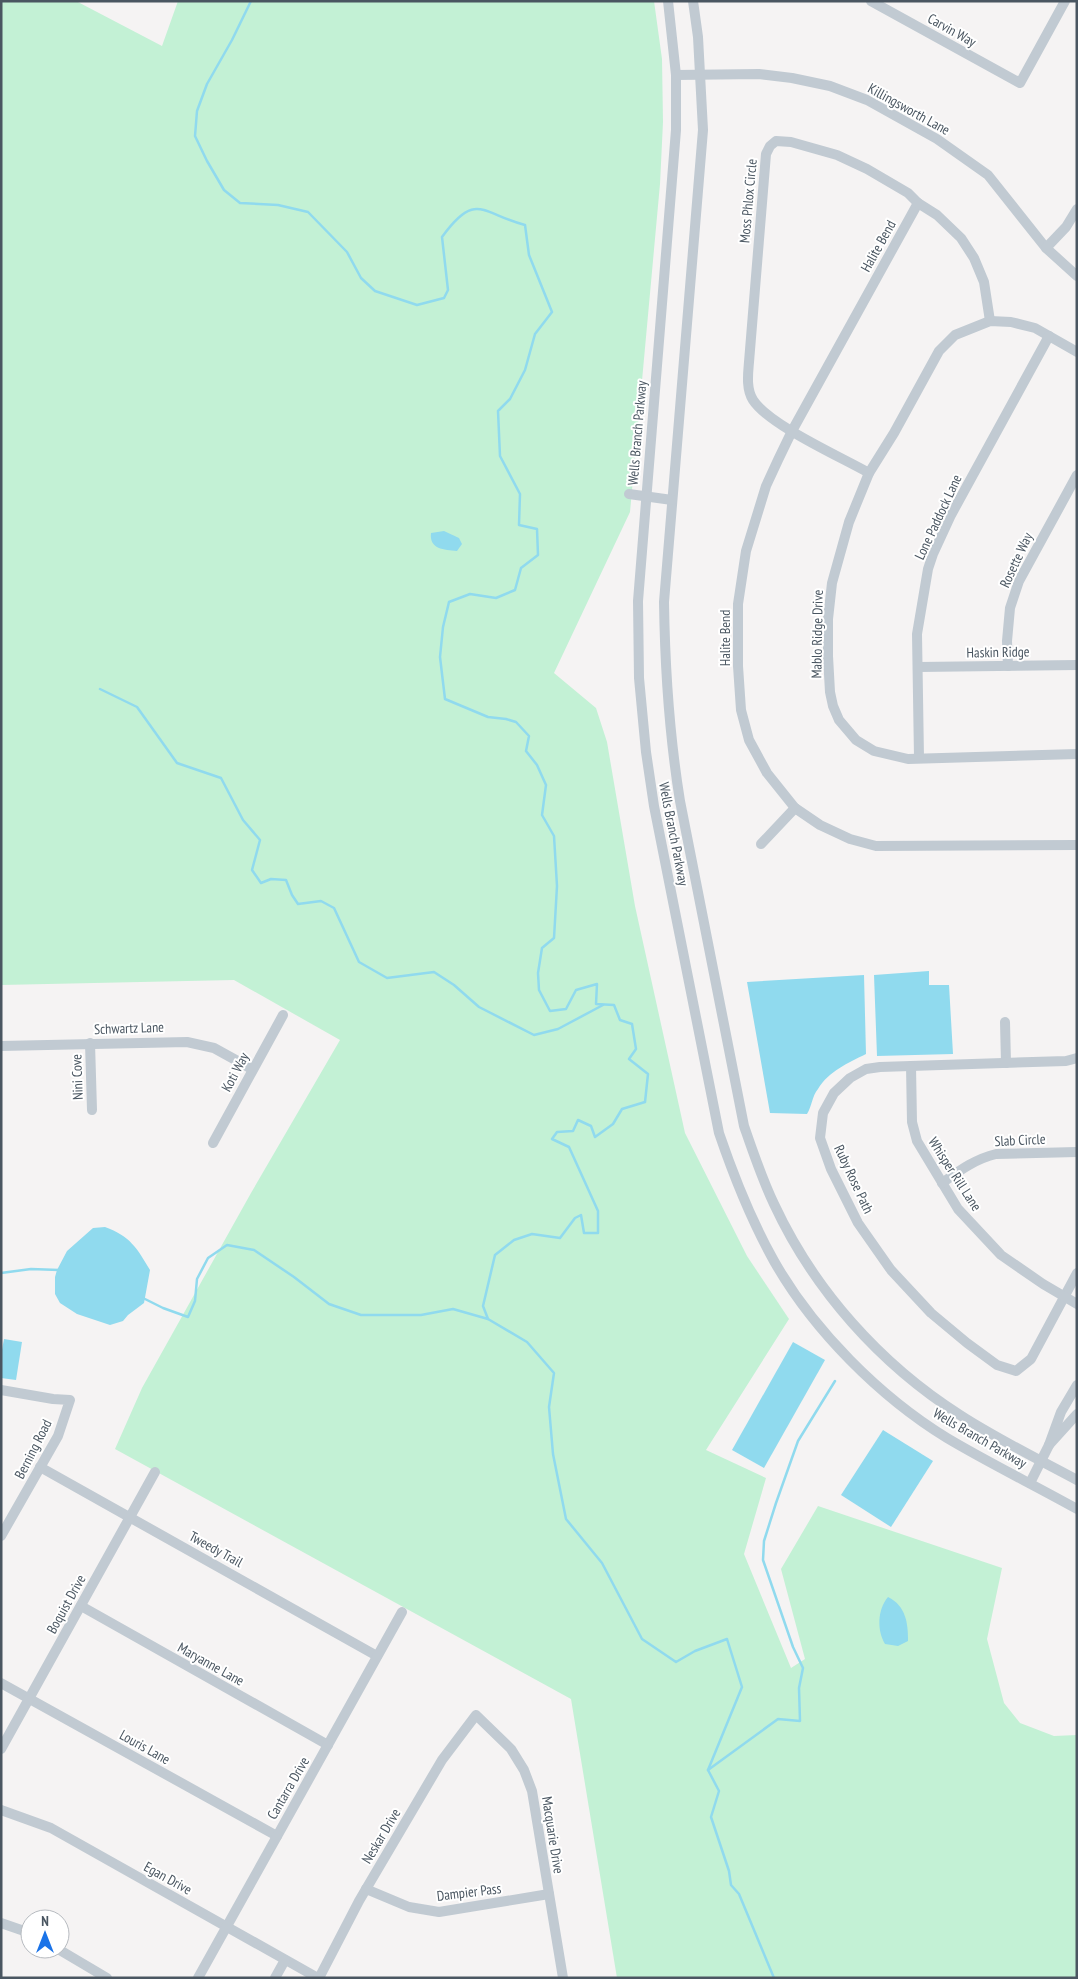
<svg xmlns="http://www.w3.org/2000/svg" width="1078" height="1979" font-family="'PT Sans Narrow',sans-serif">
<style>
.green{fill:#c3f1d5}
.water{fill:#90daee}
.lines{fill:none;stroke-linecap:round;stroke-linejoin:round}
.stream{stroke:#90daee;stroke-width:2.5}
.minor{stroke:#c1cad2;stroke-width:10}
.labels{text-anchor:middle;stroke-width:4;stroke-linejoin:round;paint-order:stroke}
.street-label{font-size:14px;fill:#4a5661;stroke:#fff}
</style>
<rect width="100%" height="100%" fill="#f5f3f3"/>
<polygon class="green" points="1,1 76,1 162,46 178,1 654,1 662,59 663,122 660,184 630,512 554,673 596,708 607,742 635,906 685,1133 747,1256 789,1319 706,1450 766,1478 744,1554 791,1668 805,1659 781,1569 818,1506 1002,1568 987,1639 1004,1703 1020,1723 1054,1736 1077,1735 1077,1978 617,1978 571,1699 115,1449 142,1388 251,1193 340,1040 234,980 1,985"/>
<g class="water">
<path d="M444 531 459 538 462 544 457 551C444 550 429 549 431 533Z"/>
<polygon points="929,971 929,985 949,985 953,1054 877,1056 874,975"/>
<path d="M864 975 866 1054C848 1063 829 1071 818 1089 812 1096 812 1106 807 1114L770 1113 747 982Z"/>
<path d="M105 1227C130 1236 137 1248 150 1270L144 1303 128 1315 123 1321 110 1325 77 1314 60 1303 55 1294V1277L57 1270 67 1251 93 1228Z"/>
<polygon points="4,1339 22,1342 16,1380 1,1378 1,1355"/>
<polygon points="793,1342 825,1360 764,1468 732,1450"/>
<polygon points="883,1430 933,1461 891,1527 841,1495"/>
<path d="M888 1597C906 1606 908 1623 908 1641L898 1646 885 1644C877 1631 877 1610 888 1597Z"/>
</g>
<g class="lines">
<g class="stream">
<path d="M251 1 232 40 207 84 197 111 195 136 207 161 224 190 240 203 278 205 308 212 347 252 361 278 375 291 417 305 444 298 448 290 442 237C476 190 482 214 525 225L529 255 552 312 535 334 525 370 510 399 498 411 500 456 520 494 519 525 537 529 538 555 521 568 515 590 496 598 470 594 449 602 443 627 440 657 445 699 488 717 506 719 516 722 529 736 526 751 537 765 546 785 542 815 554 836 557 886 554 938 542 948 538 973 539 990 550 1011 566 1009 576 990 597 984 596 1004 614 1005 620 1020 632 1024 636 1049 629 1059 648 1074 645 1102 622 1109 613 1124 595 1137 591 1126 578 1120 573 1131 557 1132 552 1139 569 1147 598 1211V1233H584L581 1215 575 1218 560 1238 532 1234 514 1240 495 1255 483 1306 488 1319 527 1342 554 1373 549 1407 553 1454 566 1519 602 1563 642 1639 676 1662 695 1651 727 1639 742 1687 708 1770 719 1791 711 1817 729 1871 731 1885 739 1894 774 1978"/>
<polyline points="100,689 137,707 177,763 221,778 243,820 260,840 252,870 261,883 271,879 286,880 292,895 298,904 321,901 334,908 359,962 387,978 434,972 454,985 479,1007 534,1035 558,1029 603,1005"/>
<polyline points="1,1273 31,1269 59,1270"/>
<polyline points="143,1298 163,1308 188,1317 195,1301 197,1279 208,1258 227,1245 254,1250 294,1277 329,1304 361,1315 421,1315 453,1309 488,1319"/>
<polyline points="708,1770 778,1719 800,1721 799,1688 803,1668 793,1647 763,1560 764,1541 776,1503 798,1441 835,1381"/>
</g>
<g class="minor">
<path d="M668 1 676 75V130L638 601 639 678 646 752 654 806 719 1133C734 1177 751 1220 774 1261 813 1330 880 1397 947 1438 989 1463 1034 1485 1077 1509"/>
<path d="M693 1 698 37 703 130 664 602C665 671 669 733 680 801L744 1126C753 1152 762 1179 774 1204 814 1290 880 1364 960 1415 997 1439 1038 1459 1077 1480"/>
<polyline points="871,1 1020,83 1065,1"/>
<polyline points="676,75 759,74 792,78 830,86 867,100 937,139 988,175 1046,248 1077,276"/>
<polyline points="918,203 792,431 778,460 766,486 746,551 738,604 738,666 741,710 749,740 767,773 795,808 820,825 850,839 876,846 1077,845"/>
<polyline points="1046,248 1066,227 1077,209"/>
<polyline points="1077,352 1035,328 1011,322 990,321 955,335 939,351 894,433 869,473 849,522 832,583 828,619 828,656 830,692 833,706 839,720 856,740 874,751 908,759 1077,754"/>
<path d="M869 473C841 457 769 425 753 400 746 389 748 374 749 362L766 154 770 146 776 141 791 142 837 155 867 169 908 193 918 203 937 215 961 238 974 258 984 282 990 321"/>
<polyline points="629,494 672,500"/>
<polyline points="1008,666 1007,641 1010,608 1019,581 1077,475"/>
<polyline points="919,667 1077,665"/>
<polyline points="919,758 917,634 928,569 933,554 951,515 1049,336"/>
<polyline points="761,844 795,808"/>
<polyline points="1005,1022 1006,1063"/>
<polyline points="90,1043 92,1110"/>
<polyline points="1,1046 187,1042 214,1048 252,1069"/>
<polyline points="1077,1058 1066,1061 880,1067 866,1069 850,1078 834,1093 823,1113 820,1138 831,1169 858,1223 891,1270 931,1313 967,1343 997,1365 1016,1371 1031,1359 1077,1273"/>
<polyline points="911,1066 912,1122 917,1141 958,1209 1001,1255 1043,1284 1077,1304"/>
<polyline points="213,1143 283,1015"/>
<path d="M942 1183C959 1171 975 1159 996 1154L1077 1152"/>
<polyline points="1077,1385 1061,1412 1049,1445 1077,1414"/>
<polyline points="1,1390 53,1399 70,1400 58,1436 1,1536"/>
<polyline points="40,1467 377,1656"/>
<polyline points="1030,1483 1049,1445"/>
<polyline points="81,1606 328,1745"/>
<polyline points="1,1683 277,1836"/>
<polyline points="1,1749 155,1472"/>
<polyline points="1,1810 51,1828 318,1978"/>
<polyline points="366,1889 409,1907 439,1912 549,1894"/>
<polyline points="1,1923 30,1933"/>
<polyline points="58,1949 107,1978"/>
<polyline points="198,1978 402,1612"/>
<polyline points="275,1978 285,1960"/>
<polyline points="319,1978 359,1901 442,1760 476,1715 511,1749 524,1770 532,1791 563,1978"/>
</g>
</g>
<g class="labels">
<g class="street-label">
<text transform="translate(952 30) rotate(29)" y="5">Carvin Way</text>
<text transform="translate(909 109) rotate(29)" y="5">Killingsworth Lane</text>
<text transform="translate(748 201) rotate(-85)" y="5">Moss Phlox Circle</text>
<text transform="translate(878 246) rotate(-61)" y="5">Halite Bend</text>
<text transform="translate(637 433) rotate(-85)" y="5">Wells Branch Parkway</text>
<text transform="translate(938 517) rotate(-65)" y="5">Lone Paddock Lane</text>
<text transform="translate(1016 560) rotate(-65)" y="5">Rosette Way</text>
<text transform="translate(817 634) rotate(-89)" y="5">Mablo Ridge Drive</text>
<text transform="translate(725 638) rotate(-90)" y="5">Halite Bend</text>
<text transform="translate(998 652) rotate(-1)" y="5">Haskin Ridge</text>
<text transform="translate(674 834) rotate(79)" y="5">Wells Branch Parkway</text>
<text transform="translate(129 1028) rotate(-2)" y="5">Schwartz Lane</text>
<text transform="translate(235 1072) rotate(-62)" y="5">Koti Way</text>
<text transform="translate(77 1077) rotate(-92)" y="5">Nini Cove</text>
<text transform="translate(1020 1140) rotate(-3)" y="5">Slab Circle</text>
<text transform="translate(955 1174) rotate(57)" y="5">Whisper Rill Lane</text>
<text transform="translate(854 1179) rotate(65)" y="5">Ruby Rose Path</text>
<text transform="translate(980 1438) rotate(30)" y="5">Wells Branch Parkway</text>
<text transform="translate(33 1449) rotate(-63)" y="5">Berning Road</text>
<text transform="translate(216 1549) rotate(29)" y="5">Tweedy Trail</text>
<text transform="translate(66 1604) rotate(-61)" y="5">Boquist Drive</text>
<text transform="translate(211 1664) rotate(29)" y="5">Maryanne Lane</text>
<text transform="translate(145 1747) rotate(29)" y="5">Louris Lane</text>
<text transform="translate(288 1788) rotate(-60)" y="5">Cantarra Drive</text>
<text transform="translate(553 1835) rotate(81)" y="5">Macquarie Drive</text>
<text transform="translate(381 1836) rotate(-59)" y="5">Neskar Drive</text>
<text transform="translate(168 1878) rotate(29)" y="5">Egan Drive</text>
<text transform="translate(469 1892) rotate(-7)" y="5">Dampier Pass</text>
</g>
</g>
<rect width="1078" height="1979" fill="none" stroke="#4a5661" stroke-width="5"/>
<g transform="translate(45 1934)"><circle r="24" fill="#ffffff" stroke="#b7bbc0"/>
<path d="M0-4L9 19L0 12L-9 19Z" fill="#1a73e8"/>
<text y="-8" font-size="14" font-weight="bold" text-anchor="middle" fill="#4a5661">N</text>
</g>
</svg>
